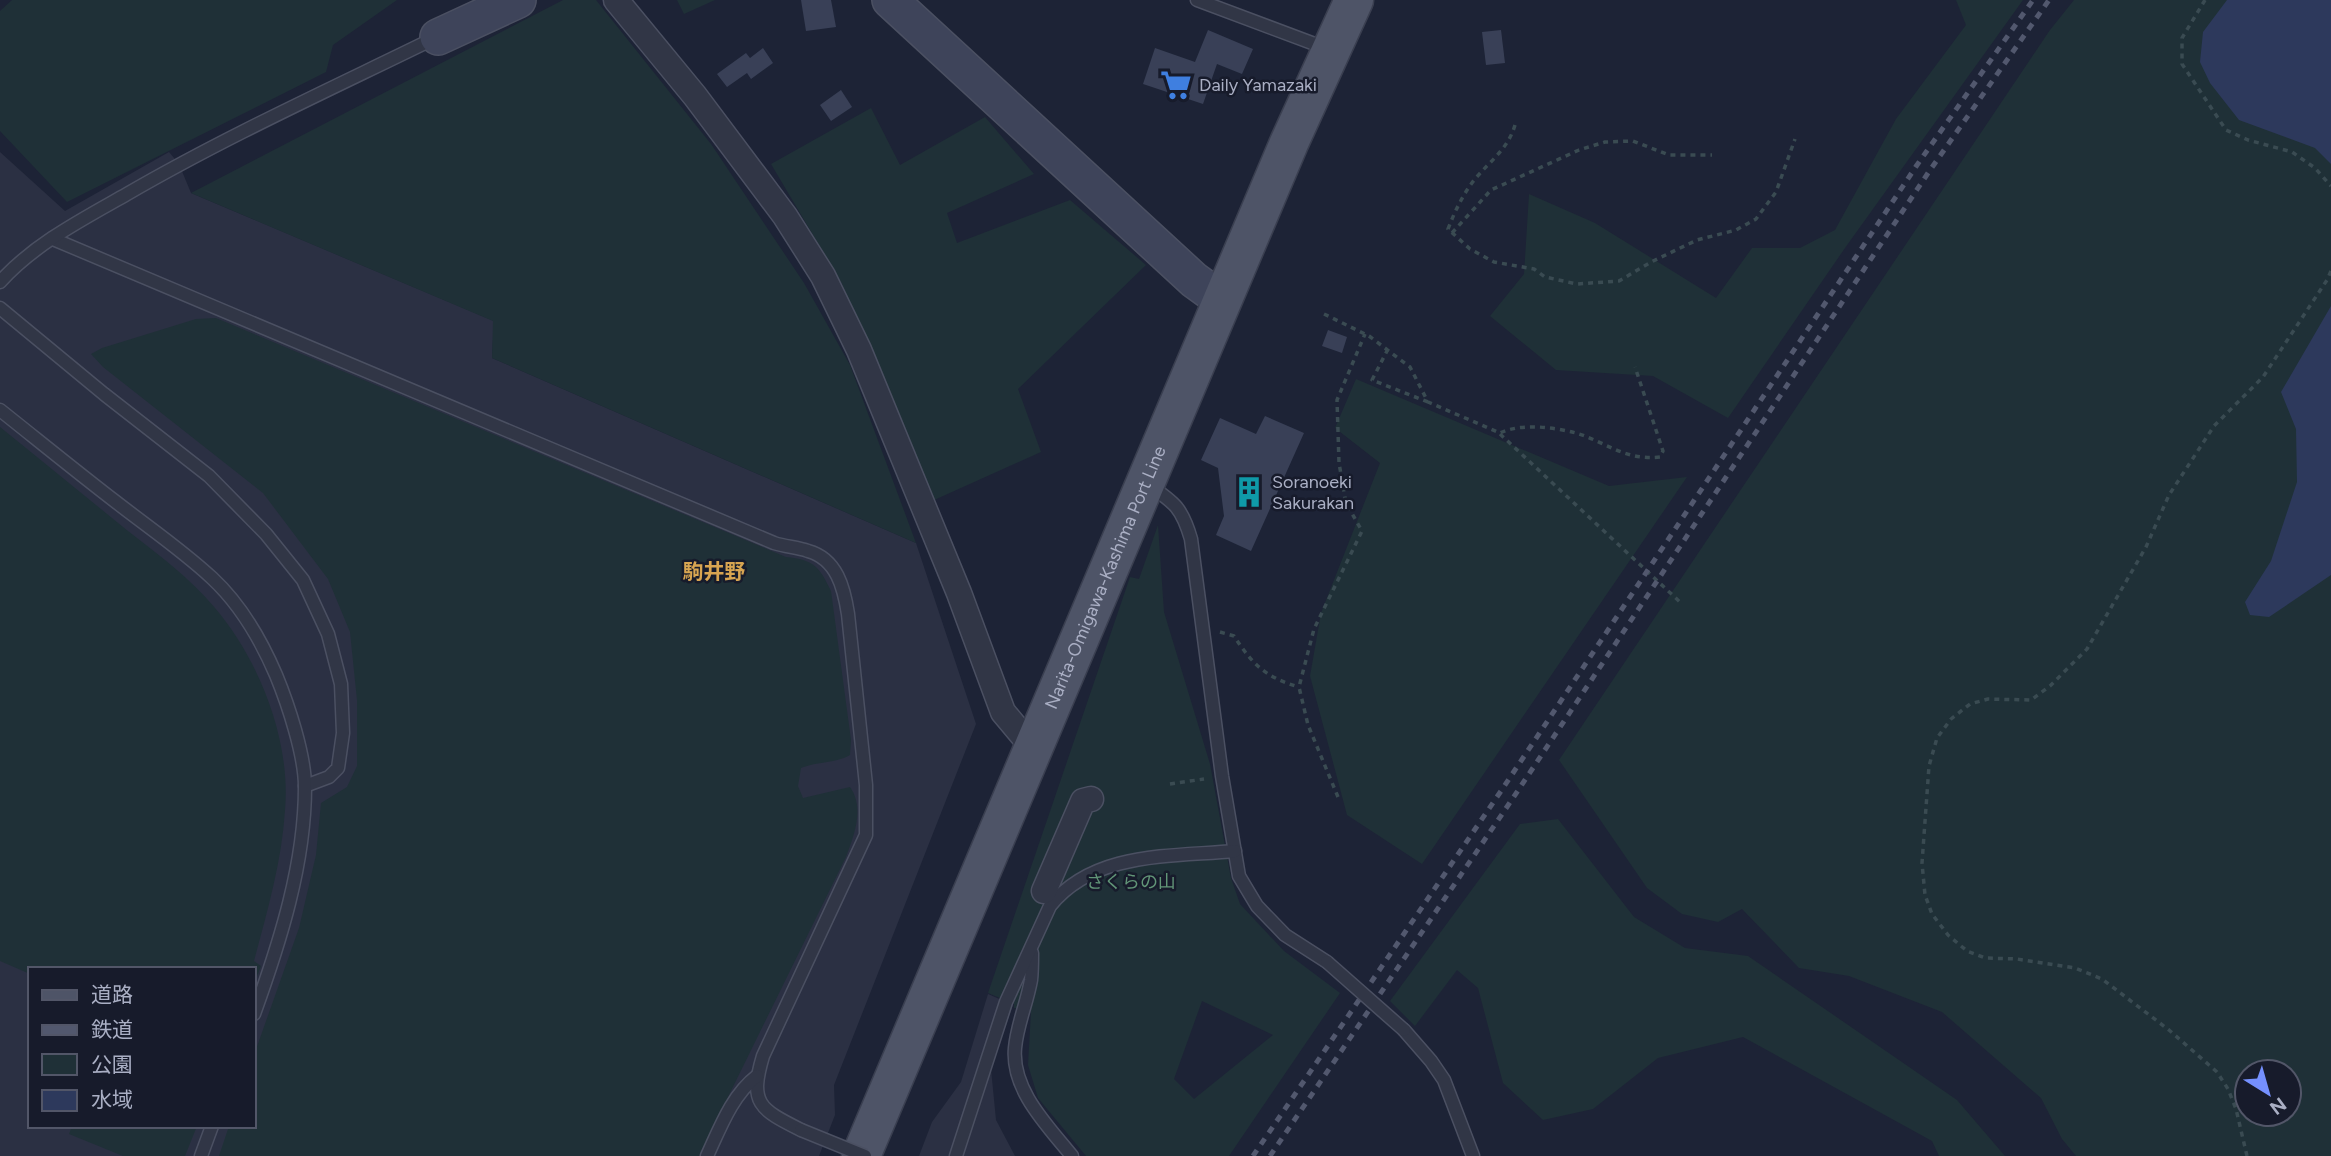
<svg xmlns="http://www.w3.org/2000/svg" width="2331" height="1156" font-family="Figtree,'Noto Sans JP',sans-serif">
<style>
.airport{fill:#2b3043;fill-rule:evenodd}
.green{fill:#1f3037;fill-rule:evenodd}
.water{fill:#2d395c}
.building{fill:#394057}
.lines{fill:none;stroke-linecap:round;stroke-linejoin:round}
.lane-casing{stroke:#4b5062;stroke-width:15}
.street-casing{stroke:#4b5062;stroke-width:27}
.secondary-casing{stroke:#4b5062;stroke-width:38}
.primary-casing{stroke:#3a3f50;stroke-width:41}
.path{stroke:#3a4b52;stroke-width:3.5;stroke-dasharray:5 5;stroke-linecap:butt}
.lane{stroke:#313646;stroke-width:12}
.street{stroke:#313646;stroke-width:24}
.secondary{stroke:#3e445a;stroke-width:35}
.primary{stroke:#4e5467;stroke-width:38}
.rail{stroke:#52586e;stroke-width:5;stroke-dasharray:7 7;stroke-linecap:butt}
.lane-bridge-casing{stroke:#4b5062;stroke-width:15;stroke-linecap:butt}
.lane-bridge{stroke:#313646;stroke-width:12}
.labels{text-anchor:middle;stroke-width:5;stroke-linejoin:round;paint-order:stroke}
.poi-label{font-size:18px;fill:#aaafc4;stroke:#171b2b;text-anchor:start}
.street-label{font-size:18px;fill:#aaafc4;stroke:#171b2b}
.park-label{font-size:18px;fill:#619577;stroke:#171b2b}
.quarter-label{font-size:21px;font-weight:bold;fill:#d8a551;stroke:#171b2b}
</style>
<rect width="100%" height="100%" fill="#1d2336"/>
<g class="airport">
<path d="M0 152 65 211 169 152 179 164 191 193 494 321 492 358 916 543 976 724 834 1085 835 1115 819 1156H0ZM30 969H254V1126H30Z"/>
<polygon points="988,994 1013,1005 991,1069 996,1120 1015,1156 919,1156 932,1122 961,1082"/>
</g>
<g class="green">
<polygon points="12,0 397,0 333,45 326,72 67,202 0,131 0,11"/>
<polygon points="563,0 596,0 711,144 804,283 850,365 916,543 492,358 493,321 191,193"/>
<polygon points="677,0 715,0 684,14"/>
<polygon points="1956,0 2023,0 1845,248 1728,418 1653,376 1556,370 1490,316 1524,274 1529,194 1595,223 1716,298 1752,248 1800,248 1835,230 1896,119 1966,25"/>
<path d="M2074 0H2331V1156H2076L2062 1139 2041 1098 1942 1012 1849 976 1799 968 1742 909 1718 922 1682 914 1647 888 1559 760 2050 30ZM2247 1072H2289V1114H2247Z"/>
<polygon points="871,108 900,165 985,117 1034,174 947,213 957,243 1070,200 1146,265 1018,389 1041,452 932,501 842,284 771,164"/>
<path d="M216 318 786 557C814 560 819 566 831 591L851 740 850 755C834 764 819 761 801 768L798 786 803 798 850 787C865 808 854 836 846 857L699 1156H219L229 1126H254V1055L299 928 316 855 321 803 347 787 357 766V700L350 632 328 579 263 493 103 367 91 354 102 348 196 319Z"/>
<polygon points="1356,379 1609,486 1687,477 1422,864 1347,815 1310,676 1321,613 1380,463 1335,428"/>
<path d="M0 427C43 462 85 496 128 531 159 555 190 578 215 608 260 661 291 741 285 810 282 861 267 912 254 961L261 966 254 984V969H30V974L0 961Z"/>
<path d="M1158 525 1164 612 1210 764 1231 878 1240 904 1284 951 1340 993 1229 1156H1086L1038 1098 1028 1065 1031 1011 1014 1008V1004L988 993 1130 577 1139 579ZM1202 1001 1273 1035 1194 1099 1174 1079Z"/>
<polygon points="1558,819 1634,917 1685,948 1748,956 1957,1100 2005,1156 1939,1156 1932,1141 1743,1037 1658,1058 1593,1109 1543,1120 1503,1083 1478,988 1457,970 1415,1026 1390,1001 1520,824"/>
<polygon points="72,1126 197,1126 185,1156 123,1156 69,1134"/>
</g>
<g class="water">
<polygon points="2227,0 2331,0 2331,164 2315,148 2239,120 2210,83 2200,62 2203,32"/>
<polygon points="2331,306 2331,575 2269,617 2250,615 2245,602 2271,561 2297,482 2296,429 2281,392"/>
</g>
<g class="building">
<polygon points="801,0 831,0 836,27 806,31"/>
<polygon points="1208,30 1253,49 1242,74 1217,64 1203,104 1143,84 1155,48 1195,62"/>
<polygon points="1501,30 1505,63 1486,65 1482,32"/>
<polygon points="763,48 773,63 751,79 747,73 727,87 717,74 746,53 750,58"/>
<polygon points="841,90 852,107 831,121 820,105"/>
<polygon points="1328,330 1347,337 1342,353 1322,346"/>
<polygon points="1265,416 1304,433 1251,551 1216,535 1224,516 1218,468 1201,460 1220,418 1256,434"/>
</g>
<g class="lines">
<defs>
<g id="lane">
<polyline points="1197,0 1328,49"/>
<path d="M53 239 774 543C786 547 797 547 808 551 837 559 844 588 848 614L866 785V835L763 1056C749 1103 759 1109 801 1130"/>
<path d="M0 282C34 244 83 219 127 194 227 136 333 88 437 37"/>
<polyline points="0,308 104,394 209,476 266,534 303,580 328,634 341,684 343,733 338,768 329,777 305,786"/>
<path d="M0 410C39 441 77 472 116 502 148 527 182 550 212 578 240 604 261 640 276 675 288 704 305 755 305 787 305 864 280 942 254 1014"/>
<path d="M1149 485C1175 503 1182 508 1191 539L1222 776 1239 876 1257 906 1285 935 1327 962"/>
<path d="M1032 953C1032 961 1032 971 1031 980 1027 1003 1017 1025 1015 1048 1011 1090 1048 1126 1072 1156"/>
<polyline points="1404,1030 1431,1061 1444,1080 1473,1156"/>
<polyline points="201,1156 212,1126"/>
<path d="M707 1156C720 1128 732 1095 757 1076"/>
<path d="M956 1156 1006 1002 1050 906C1094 851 1171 857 1235 851"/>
</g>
<g id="street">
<polyline points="616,0 695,96 785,216 823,276 859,350 959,593 1003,712 1033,748"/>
<polyline points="1044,891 1083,801 1091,799"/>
</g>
<g id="secondary">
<polyline points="890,0 1194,280 1223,301"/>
<polyline points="438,37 518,0"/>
</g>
<g id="primary">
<path id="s1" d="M861 1156 1289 143 1354 0"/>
</g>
</defs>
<use href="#lane" class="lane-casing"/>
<use href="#street" class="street-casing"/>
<use href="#secondary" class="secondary-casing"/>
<use href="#primary" class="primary-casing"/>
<g class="path">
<polyline points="2205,0 2182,38 2182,64 2226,130 2248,140 2292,152 2315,168 2331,186"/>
<path d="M1515 125C1508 149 1490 161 1475 179 1463 194 1455 211 1448 229L1470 249 1494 262 1534 269 1545 277 1577 284 1619 281 1651 262 1697 240 1736 230 1756 219 1776 192 1795 139"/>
<polyline points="1452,233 1491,190 1579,150 1605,142 1633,141 1669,155 1712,155"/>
<path d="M1324 314 1369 336 1410 367 1428 402 1500 433C1521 423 1553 427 1576 433 1606 442 1625 461 1660 457L1663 451 1635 367"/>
<polyline points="1388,349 1372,380 1428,402"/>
<polyline points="1500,434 1680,602"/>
<path d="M1220 632 1234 636C1253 665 1265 677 1299 687"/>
<polyline points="1170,784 1204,779"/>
<polyline points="1338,797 1308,725 1299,687 1314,629 1362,531 1346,503 1339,463 1337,400 1365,334"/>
<polyline points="2247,1156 2236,1109 2228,1089 2217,1072 2169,1030 2102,979 2075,968 2017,959 1985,958 1967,951 1948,935 1932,914 1925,895 1922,863 1929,766 1937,738 1951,719 1970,704 1988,699 2031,700 2050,686 2087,649 2146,547 2169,495 2214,426 2263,377 2327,280 2331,271"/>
</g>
<use href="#lane" class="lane"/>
<use href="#street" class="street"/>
<use href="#secondary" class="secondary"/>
<use href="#primary" class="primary"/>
<g class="rail">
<polyline points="1253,1156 1501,791 1917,165 2033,0"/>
<polyline points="1270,1156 1513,798 1928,173 2049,0"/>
</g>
<defs>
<g id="lane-bridge">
<polyline points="1327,962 1404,1030"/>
<polyline points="801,1130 865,1156"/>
</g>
</defs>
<use href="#lane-bridge" class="lane-bridge-casing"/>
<use href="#lane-bridge" class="lane-bridge"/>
</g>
<defs>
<symbol id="supermarket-bare" viewBox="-9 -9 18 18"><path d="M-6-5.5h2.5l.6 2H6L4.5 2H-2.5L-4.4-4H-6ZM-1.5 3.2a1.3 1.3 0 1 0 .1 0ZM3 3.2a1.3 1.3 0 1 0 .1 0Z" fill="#3f7fe0" stroke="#171b2b" stroke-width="2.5" paint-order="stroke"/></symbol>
<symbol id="building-bare" viewBox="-9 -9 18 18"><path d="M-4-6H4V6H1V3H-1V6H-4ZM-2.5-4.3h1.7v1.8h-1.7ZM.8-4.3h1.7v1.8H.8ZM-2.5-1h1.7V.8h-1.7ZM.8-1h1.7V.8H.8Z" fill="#0f9aa8" stroke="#171b2b" stroke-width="2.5" paint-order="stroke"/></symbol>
</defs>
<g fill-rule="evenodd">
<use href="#supermarket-bare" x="1154" y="63" width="44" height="44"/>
<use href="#building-bare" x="1227" y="470" width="44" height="44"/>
</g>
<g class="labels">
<g class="poi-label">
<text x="1199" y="91">Daily Yamazaki</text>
<text x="1272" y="488">Soranoeki<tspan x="1272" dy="21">Sakurakan</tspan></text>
</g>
<g class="street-label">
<text dy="6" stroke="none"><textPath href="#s1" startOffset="628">Narita-Omigawa-Kashima Port Line</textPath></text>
</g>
<g class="park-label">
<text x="1131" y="888">さくらの山</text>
</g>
<g class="quarter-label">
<text x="714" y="579">駒井野</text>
</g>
</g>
<rect x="28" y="967" width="228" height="161" fill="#171b2b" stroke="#525668" stroke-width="2"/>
<rect x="42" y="990" width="35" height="10" fill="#4e5467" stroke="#525668" stroke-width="2"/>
<text x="91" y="1002" font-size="21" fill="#aaafc4">道路</text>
<rect x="42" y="1025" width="35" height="10" fill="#52586e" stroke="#525668" stroke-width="2"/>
<text x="91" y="1037" font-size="21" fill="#aaafc4">鉄道</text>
<rect x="42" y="1054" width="35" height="21" fill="#1f3037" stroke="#525668" stroke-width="2"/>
<text x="91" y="1072" font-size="21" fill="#aaafc4">公園</text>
<rect x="42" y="1090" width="35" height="21" fill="#2d395c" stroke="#525668" stroke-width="2"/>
<text x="91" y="1107" font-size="21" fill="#aaafc4">水域</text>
<g transform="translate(2268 1093) rotate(143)"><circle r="33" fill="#171b2b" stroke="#525668" stroke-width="2"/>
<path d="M0-5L12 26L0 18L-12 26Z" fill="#7590fe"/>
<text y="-10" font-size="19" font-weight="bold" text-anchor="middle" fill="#aaafc4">N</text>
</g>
</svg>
